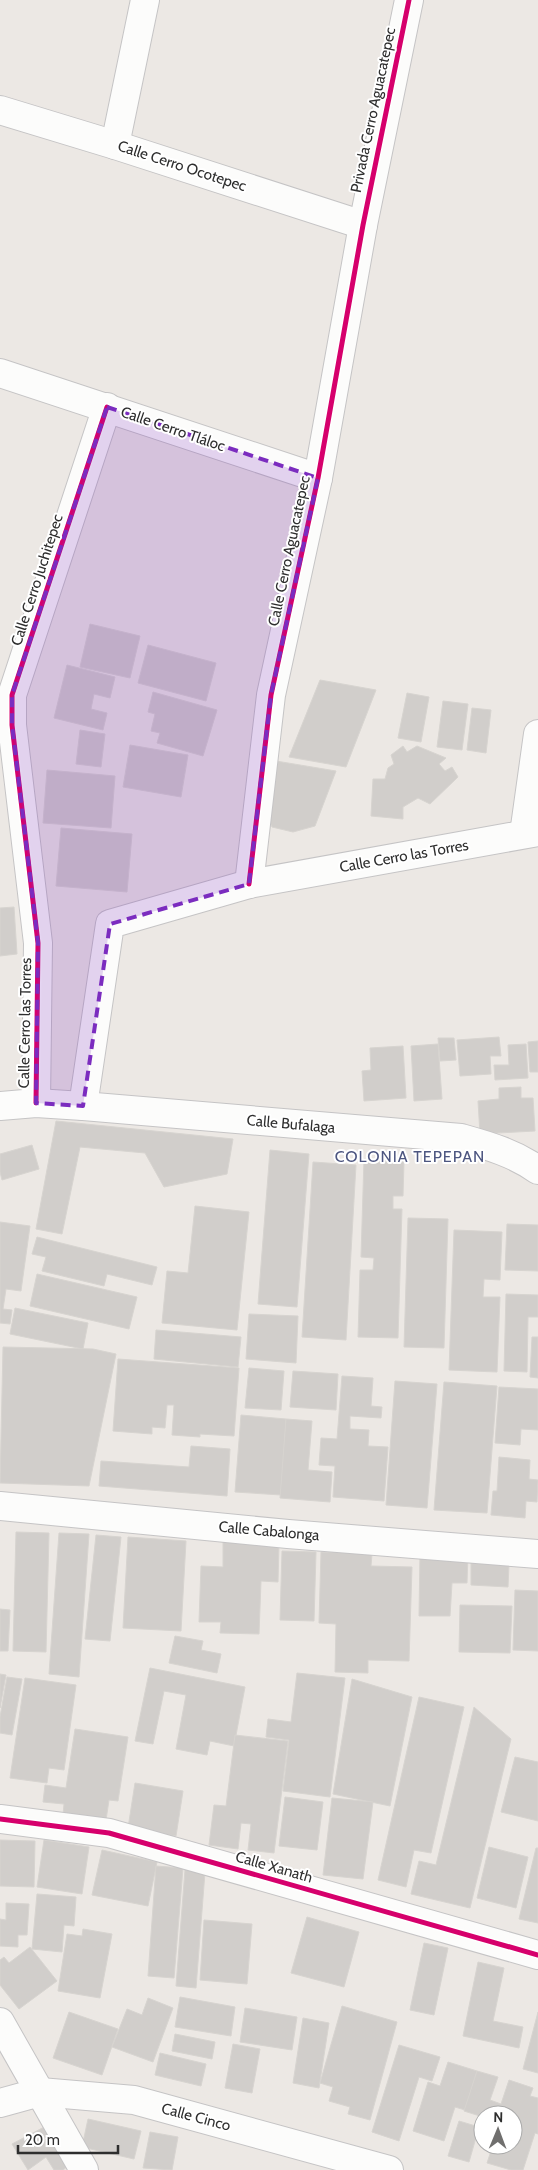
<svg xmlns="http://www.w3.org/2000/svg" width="538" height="2170" font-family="Cabin,sans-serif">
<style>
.building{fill:#d1cecb;stroke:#d7d4d0}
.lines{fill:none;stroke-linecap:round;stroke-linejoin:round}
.minor-casing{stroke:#c5c4c5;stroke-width:30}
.tertiary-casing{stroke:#c5c4c5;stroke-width:30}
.minor{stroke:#fcfcfb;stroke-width:28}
.tertiary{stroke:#fcfcfb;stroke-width:28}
.cycleway-casing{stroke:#fff;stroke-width:8}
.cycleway{stroke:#d6006c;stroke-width:5}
.marked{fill:#7b2cbf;fill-opacity:0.2;stroke:#7b2cbf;stroke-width:4;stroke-dasharray:10 6;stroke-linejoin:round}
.labels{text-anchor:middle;stroke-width:4;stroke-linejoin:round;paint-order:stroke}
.street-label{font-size:15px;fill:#2e2e2e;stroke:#fff}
.neighbourhood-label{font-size:16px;letter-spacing:1px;fill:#4d5680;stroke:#fff}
</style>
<rect width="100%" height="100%" fill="#ece8e4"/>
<g class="building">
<polygon points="90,624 140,636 130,678 80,667"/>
<polygon points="148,645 216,663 206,701 138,683"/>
<polygon points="67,665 115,677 110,698 94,694 91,709 107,713 103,730 54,718"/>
<polygon points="320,680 376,690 346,767 289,757"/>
<polygon points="153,692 217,710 203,756 157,743 160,733 151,731 155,714 148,712"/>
<polygon points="407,693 429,697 421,742 398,738"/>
<polygon points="443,701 468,704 462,750 437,747"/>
<polygon points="472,708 491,710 486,753 467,750"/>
<polygon points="80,730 105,734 101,767 76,764"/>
<polygon points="130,745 188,755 181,797 123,787"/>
<polygon points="403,746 407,752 417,746 446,758 439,764 445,771 452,767 458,777 430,804 418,798 403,807 403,819 371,816 373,779 385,779 388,768 394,764 391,755"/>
<polygon points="276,761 336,771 315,826 293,832 272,827 266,812"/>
<polygon points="47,770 115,776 111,828 43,823"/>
<polygon points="61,828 132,834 127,892 56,886"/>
<polygon points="14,907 17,954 0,956 0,908"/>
<polygon points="499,1037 501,1056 490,1056 491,1074 460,1076 457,1040"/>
<polygon points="438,1038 454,1038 456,1060 440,1061"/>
<polygon points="538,1041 538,1072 530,1072 528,1042"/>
<polygon points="438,1044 442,1099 414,1101 411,1046"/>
<polygon points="526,1044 528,1078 495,1080 494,1065 509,1065 508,1045"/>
<polygon points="403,1046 406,1098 364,1101 362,1071 371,1070 370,1048"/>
<polygon points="521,1087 521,1098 533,1098 535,1131 480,1134 478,1101 499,1099 499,1088"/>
<polygon points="56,1121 233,1139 227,1174 164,1187 145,1153 80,1147 62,1234 36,1229"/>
<polygon points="32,1145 39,1169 2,1180 0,1172 0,1154"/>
<polygon points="270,1150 309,1154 297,1307 258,1304"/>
<polygon points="364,1159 404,1161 403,1196 393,1196 393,1209 402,1209 398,1338 358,1337 360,1270 373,1270 374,1258 361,1257"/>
<polygon points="313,1162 356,1165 346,1340 302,1337"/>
<polygon points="195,1206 249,1212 237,1330 162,1323 167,1271 188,1273"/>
<polygon points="408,1218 448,1219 444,1348 404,1347"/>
<polygon points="0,1222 30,1226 21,1291 6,1289 3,1309 12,1310 10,1324 0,1323"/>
<polygon points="507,1224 538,1225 538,1271 505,1270"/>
<polygon points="454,1230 502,1232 500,1280 484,1279 483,1297 500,1297 497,1372 449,1370"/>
<polygon points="37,1237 157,1267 152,1285 107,1274 104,1286 42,1271 46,1257 32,1254"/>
<polygon points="37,1274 137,1297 129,1329 30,1306"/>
<polygon points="506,1294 538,1295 538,1317 528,1317 527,1372 504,1371"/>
<polygon points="15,1308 88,1323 83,1349 10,1334"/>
<polygon points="249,1314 298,1316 296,1363 246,1359"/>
<polygon points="156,1330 241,1337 238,1367 154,1359"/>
<polygon points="532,1337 538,1337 538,1378 530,1377"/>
<polygon points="3,1347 93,1349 116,1354 89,1486 0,1483"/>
<polygon points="118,1359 239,1368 234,1436 200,1434 200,1437 172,1435 174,1405 167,1405 165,1428 152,1427 152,1434 113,1431"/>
<polygon points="249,1368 284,1371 281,1410 245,1408"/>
<polygon points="293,1371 338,1374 336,1410 290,1407"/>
<polygon points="342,1376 373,1378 371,1406 382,1407 381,1418 350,1416 350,1429 369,1430 368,1446 388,1447 384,1501 333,1497 335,1466 319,1465 321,1438 337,1439"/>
<polygon points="395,1381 437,1384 427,1508 386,1505"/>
<polygon points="444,1382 497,1386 487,1513 434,1510"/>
<polygon points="499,1387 538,1389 538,1430 521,1429 520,1445 495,1443"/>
<polygon points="241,1415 286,1419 281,1495 235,1492"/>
<polygon points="286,1419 312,1421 308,1470 332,1472 330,1502 280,1498"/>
<polygon points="191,1446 230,1449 227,1496 99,1486 101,1461 189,1467"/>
<polygon points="499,1457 530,1460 529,1479 538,1480 537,1502 526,1501 525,1518 491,1515 493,1491 497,1491"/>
<polygon points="16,1532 49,1533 46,1652 13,1651"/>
<polygon points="59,1533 89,1534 79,1677 49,1674"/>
<polygon points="96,1535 121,1537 110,1641 85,1639"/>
<polygon points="128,1537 186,1541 181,1631 123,1628"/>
<polygon points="223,1542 279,1544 278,1582 261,1581 259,1634 220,1633 221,1622 199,1622 201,1566 223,1567"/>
<polygon points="282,1551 316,1552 314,1621 280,1620"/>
<polygon points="321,1552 372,1554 371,1566 412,1567 409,1661 368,1660 368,1673 335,1672 336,1624 319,1623"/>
<polygon points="420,1553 468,1554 467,1583 452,1583 450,1616 419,1616"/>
<polygon points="471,1563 509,1565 508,1587 471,1585"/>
<polygon points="515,1590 538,1591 538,1651 513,1650"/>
<polygon points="460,1605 512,1606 510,1653 459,1652"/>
<polygon points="0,1609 10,1610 8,1651 0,1651"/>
<polygon points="175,1636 203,1641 201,1650 221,1654 217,1673 169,1663"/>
<polygon points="150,1668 245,1687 234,1746 210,1741 207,1755 176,1749 186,1695 164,1691 153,1744 135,1741"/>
<polygon points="297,1673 345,1678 330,1797 283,1791 289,1740 266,1737 268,1719 291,1722"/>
<polygon points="0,1674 6,1675 0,1708"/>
<polygon points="7,1677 22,1679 12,1735 0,1733 0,1717"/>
<polygon points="25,1678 76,1685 64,1770 49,1768 47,1783 10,1778"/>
<polygon points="352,1679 412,1697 390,1806 333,1794"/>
<polygon points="419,1697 464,1707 431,1853 414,1850 406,1887 378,1880"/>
<polygon points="474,1707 511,1739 470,1908 411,1894 419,1861 436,1865"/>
<polygon points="75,1729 128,1737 118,1801 109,1800 106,1820 63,1815 64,1804 43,1802 45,1785 66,1788"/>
<polygon points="235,1735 288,1741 274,1853 248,1850 251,1824 241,1823 238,1849 209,1845 214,1805 226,1806"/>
<polygon points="515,1757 538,1762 538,1821 501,1812"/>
<polygon points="135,1783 183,1791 176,1836 128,1828"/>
<polygon points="285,1797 323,1802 317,1850 279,1846"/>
<polygon points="332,1798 373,1802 363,1879 323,1875"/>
<polygon points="0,1840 35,1841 34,1887 0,1886"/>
<polygon points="44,1840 89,1847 82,1894 37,1887"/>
<polygon points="489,1847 528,1857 516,1908 477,1898"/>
<polygon points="536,1848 538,1848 538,1923 519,1919"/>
<polygon points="102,1850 157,1862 148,1906 92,1895"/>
<polygon points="156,1866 183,1868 174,1978 148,1976"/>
<polygon points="185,1870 205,1872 196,1988 176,1986"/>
<polygon points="37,1894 76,1897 74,1926 64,1925 62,1952 32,1949"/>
<polygon points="6,1903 29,1904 27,1935 18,1935 18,1947 0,1946 0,1919 6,1920"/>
<polygon points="307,1917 359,1932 344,1987 291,1973"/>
<polygon points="204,1920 252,1924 247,1984 200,1980"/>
<polygon points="83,1929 112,1934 100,1998 58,1991 67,1934 82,1936"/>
<polygon points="424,1943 448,1948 434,2015 410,2010"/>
<polygon points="30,1947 57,1981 19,2009 0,1985 0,1960 4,1957 9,1963"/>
<polygon points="478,1962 504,1968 493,2021 523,2027 519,2048 463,2036"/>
<polygon points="180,1997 235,2007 231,2036 175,2027"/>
<polygon points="148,1998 173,2008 153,2062 112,2047 127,2009 142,2015"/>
<polygon points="342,2006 397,2022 370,2120 348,2114 350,2107 329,2101 333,2087 320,2083"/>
<polygon points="245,2008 297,2017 292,2050 240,2042"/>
<polygon points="69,2012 118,2029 102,2075 53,2058"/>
<polygon points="538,2012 538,2073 523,2069"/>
<polygon points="303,2018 329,2023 319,2088 293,2083"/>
<polygon points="175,2034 215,2042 212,2059 172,2051"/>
<polygon points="233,2044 260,2049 252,2093 225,2088"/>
<polygon points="399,2045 440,2057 432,2081 419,2077 399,2141 372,2132"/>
<polygon points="160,2053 206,2064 201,2086 155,2075"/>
<polygon points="448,2062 477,2071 465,2110 455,2107 444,2141 413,2131 428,2082 440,2086"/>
<polygon points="477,2071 498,2077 490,2100 501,2104 509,2080 533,2088 530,2096 538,2098 538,2134 535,2133 523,2170 511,2170 487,2163 493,2145 513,2145 513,2115 483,2115 483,2117 464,2111"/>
<polygon points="88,2119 141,2131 134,2159 82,2147"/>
<polygon points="459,2121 479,2127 469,2162 448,2156"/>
<polygon points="48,2125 73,2162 63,2170 54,2170 46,2157 28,2170 12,2144"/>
<polygon points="150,2132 178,2137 172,2170 143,2168"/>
</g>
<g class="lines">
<defs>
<g id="minor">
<polyline points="0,110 115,145 363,225"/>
<polyline points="115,145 145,0"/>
<polyline points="0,373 318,478"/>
<polyline points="524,834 538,734"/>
<polyline points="249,884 271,695 318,478 363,225 409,0"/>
<polyline points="36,1103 38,943 12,725 12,695 107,407"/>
<path d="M0 1106 36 1103 83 1106 461 1138C489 1146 514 1153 538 1170"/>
<polyline points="83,1106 110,924 249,884 538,832"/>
<polyline points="0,1506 288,1534 538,1554"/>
<polyline points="0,1819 109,1833 538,1955"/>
<polyline points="0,2103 40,2092 134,2100 389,2170"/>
</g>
<polyline id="tertiary" points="0,2022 84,2170"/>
</defs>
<use href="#minor" class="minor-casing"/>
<use href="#tertiary" class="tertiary-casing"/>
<use href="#minor" class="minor"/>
<use href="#tertiary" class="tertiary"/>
<defs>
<g id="cycleway">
<polyline points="249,884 271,695 318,478 363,225 409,0"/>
<polyline points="36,1103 38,943 12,725 12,695 107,407"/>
<polyline points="0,1819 109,1833 538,1955"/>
</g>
</defs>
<use href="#cycleway" class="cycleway-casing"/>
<use href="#cycleway" class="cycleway"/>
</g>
<path class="marked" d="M107 407 318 478 271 695 249 884 110 924 83 1106 36 1103 38 943 12 725V695Z"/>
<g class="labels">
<g class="street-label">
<text transform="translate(373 110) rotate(-78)" y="5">Privada Cerro Aguacatepec</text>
<text transform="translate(182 166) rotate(18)" y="5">Calle Cerro Ocotepec</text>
<text transform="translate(173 429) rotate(19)" y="5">Calle Cerro Tláloc</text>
<text transform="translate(289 551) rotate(-78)" y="5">Calle Cerro Aguacatepec</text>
<text transform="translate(37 580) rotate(-72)" y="5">Calle Cerro Juchitepec</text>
<text transform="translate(404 856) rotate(-10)" y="5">Calle Cerro las Torres</text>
<text transform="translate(25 1023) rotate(-89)" y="5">Calle Cerro las Torres</text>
<text transform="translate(291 1124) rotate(5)" y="5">Calle Bufalaga</text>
<text transform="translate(269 1531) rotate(5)" y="5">Calle Cabalonga</text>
<text transform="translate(274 1867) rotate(16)" y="5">Calle Xanath</text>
<text transform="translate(196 2117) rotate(15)" y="5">Calle Cinco</text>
</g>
<g class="neighbourhood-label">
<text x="410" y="1162">COLONIA TEPEPAN</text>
</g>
</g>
<g transform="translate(498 2130) rotate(1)"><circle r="24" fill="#ffffff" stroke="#ababab"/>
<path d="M0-4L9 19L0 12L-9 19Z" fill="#706f6e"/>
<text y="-8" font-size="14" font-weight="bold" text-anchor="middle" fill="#2e2e2e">N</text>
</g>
<path d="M18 2145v8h100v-8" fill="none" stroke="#2e2e2e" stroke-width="2.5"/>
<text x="25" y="2145" font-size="15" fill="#2e2e2e" stroke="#ffffff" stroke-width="4" paint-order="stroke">20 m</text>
</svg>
